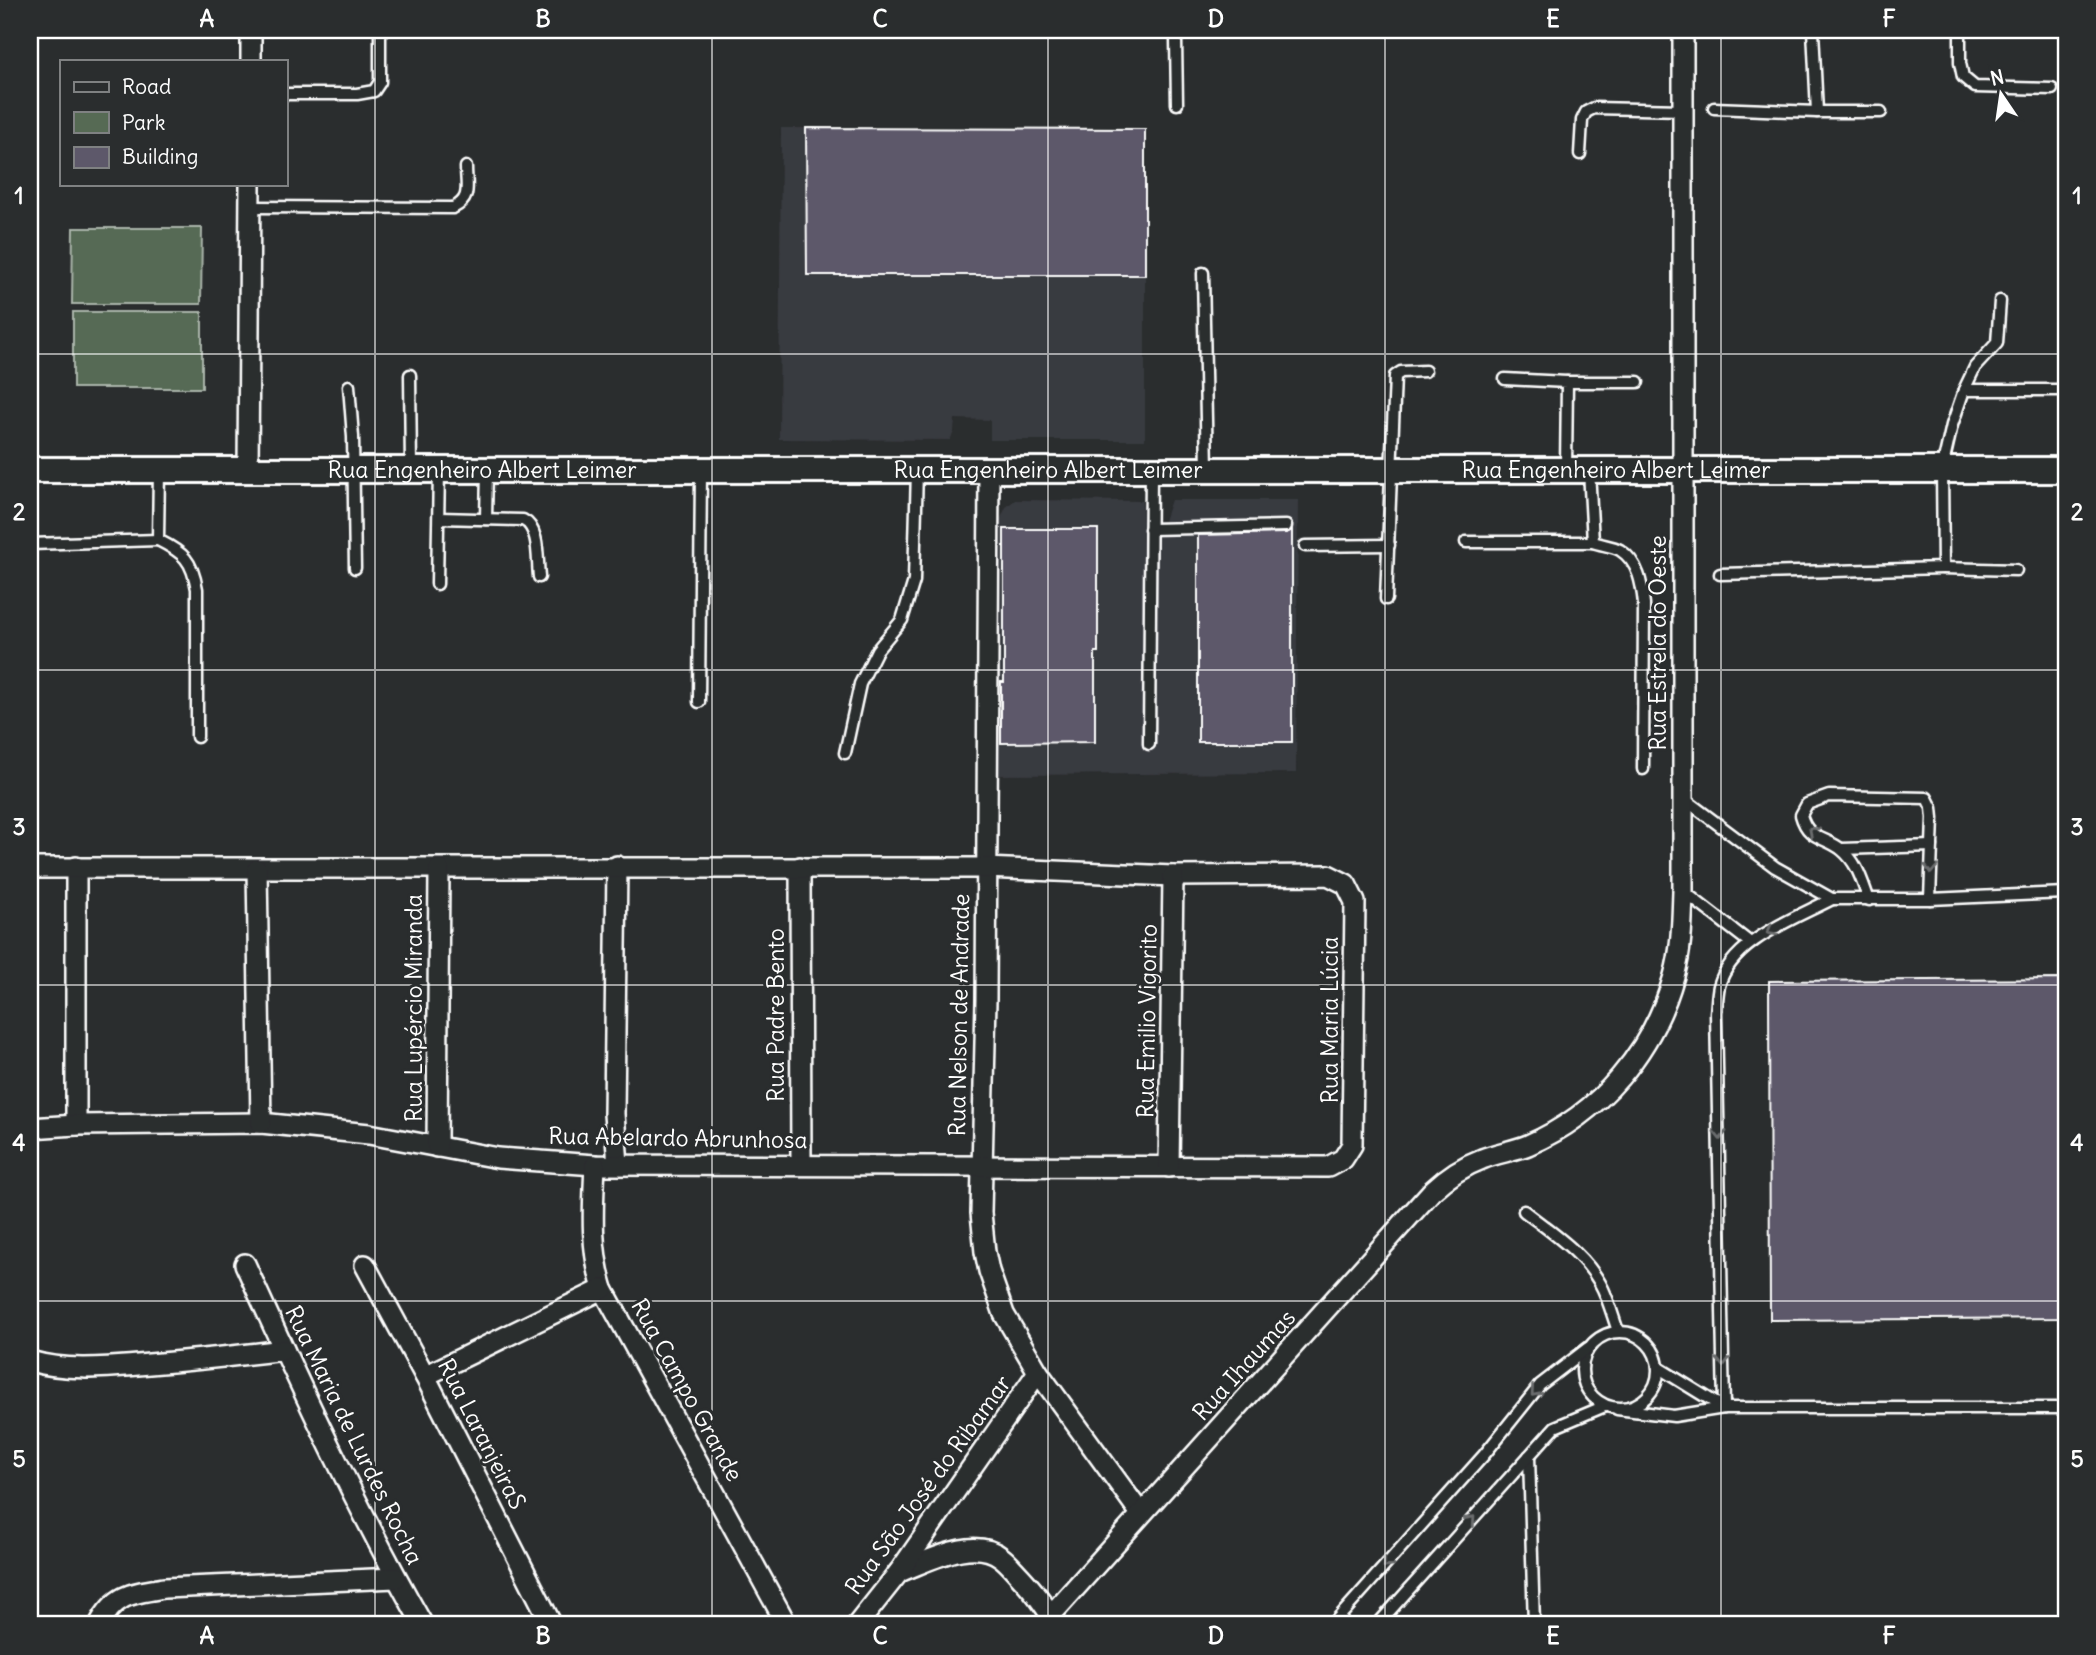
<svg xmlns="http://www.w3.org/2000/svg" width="2096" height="1655" font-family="Delius,sans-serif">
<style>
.built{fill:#393a40}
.green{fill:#566a54;stroke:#aab4aa;stroke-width:2}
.building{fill:#5d586a;stroke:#fff;stroke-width:2}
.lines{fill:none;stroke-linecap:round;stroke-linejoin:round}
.service-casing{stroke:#fff;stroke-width:15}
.minor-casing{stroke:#fff;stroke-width:24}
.tertiary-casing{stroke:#fff;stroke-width:30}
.service{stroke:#2a2d2e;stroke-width:10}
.minor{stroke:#2a2d2e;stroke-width:19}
.tertiary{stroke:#2a2d2e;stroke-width:24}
.oneway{stroke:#6a6c6d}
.grid{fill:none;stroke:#fff;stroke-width:2;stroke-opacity:0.55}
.labels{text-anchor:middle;stroke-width:6;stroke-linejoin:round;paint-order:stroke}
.street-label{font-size:23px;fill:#fff;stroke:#2a2d2e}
.neatline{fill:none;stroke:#fff;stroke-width:2.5}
.grid-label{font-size:23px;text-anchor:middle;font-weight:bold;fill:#fff}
</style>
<rect width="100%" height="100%" fill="#2a2d2e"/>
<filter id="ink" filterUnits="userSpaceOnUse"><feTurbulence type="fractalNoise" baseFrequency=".0143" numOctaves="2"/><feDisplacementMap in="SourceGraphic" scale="14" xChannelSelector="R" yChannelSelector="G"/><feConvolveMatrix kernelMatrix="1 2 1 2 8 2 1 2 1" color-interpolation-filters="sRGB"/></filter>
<g filter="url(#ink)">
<g class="built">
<polygon points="781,128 1145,129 1145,440 990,440 990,420 955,419 954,432 950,440 779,439"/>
<polygon points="1015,500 1142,501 1143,520 1164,521 1171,500 1298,500 1296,773 998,775 997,527 1006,507"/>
</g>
<g class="green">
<polygon points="73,228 202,228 201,304 72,304"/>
<rect x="73" y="312" width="129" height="76"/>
</g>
<g class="building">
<polygon points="806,128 1145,129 1145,275 807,275"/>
<polygon points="1004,529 1098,529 1098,652 1095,652 1095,742 1001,743 1001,682 1004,682"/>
<polygon points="1292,530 1292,742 1198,742 1198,535 1286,533"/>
<polygon points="2066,979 2066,1318 1770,1320 1769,981"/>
</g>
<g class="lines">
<defs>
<g id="service">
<polyline points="1960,30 1960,63 1963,77 1975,87 2052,89"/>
<polyline points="285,94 357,94 374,91 380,82 380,30"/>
<polyline points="1177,104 1176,39 1179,30"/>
<polyline points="1714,108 1817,112 1813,30"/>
<polyline points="1817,112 1881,112"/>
<polyline points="1580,154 1582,120 1586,112 1594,108 1683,110"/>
<path d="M250 207 453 208C472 199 466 186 466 167"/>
<polyline points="1203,273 1207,469"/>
<polyline points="410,375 411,469"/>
<polyline points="1505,379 1567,382 1566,469"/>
<polyline points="1567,382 1638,382"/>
<polyline points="349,386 353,437 355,568"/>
<polyline points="1964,390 2059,390"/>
<path d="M159 470 158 540C184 553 192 560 197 589V737"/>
<path d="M1589 470 1593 542C1601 545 1613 546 1620 550 1639 562 1642 585 1644 604L1643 769"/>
<path d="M439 518 523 520C540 528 537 559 539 577"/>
<polyline points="486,519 487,470"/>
<polyline points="1150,529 1286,526"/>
<polyline points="1466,542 1593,542"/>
<polyline points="30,544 158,540"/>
<polyline points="1305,546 1389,545"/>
<polyline points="1943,568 2016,570"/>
<polyline points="1720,574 1943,568 1942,469 1952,425 1964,390 1975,367 1997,343 2000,301"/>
<polyline points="437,584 439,470"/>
<polyline points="1386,599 1395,376 1401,372 1425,371"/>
<polyline points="699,702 701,470"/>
<polyline points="1149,744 1151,470"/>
<polyline points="845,753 860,684 877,650 902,620 914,581 917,470"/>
<polyline points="1683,798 1775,867 1832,899 1930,899 2066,893"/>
<polyline points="1842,849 1932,846"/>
<polyline points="1683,891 1749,942"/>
<path d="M1869 900C1862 882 1858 863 1842 850 1825 836 1808 841 1801 815L1807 804 1829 796 1927 798 1932 808 1933 818 1930 899"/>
<path d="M1524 1211C1552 1233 1587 1255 1603 1289 1609 1302 1613 1317 1618 1331"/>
<circle cx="1620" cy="1370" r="38"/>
<polyline points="1659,1368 1724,1408"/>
<path d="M1724 1408 1716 1013C1717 1005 1717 995 1719 986 1731 941 1794 919 1832 899"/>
<polyline points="1617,1409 1674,1416 1724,1408 2066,1408"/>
<polyline points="1529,1456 1534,1625"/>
<polyline points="1332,1625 1484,1455 1540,1385 1588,1348"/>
<polyline points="1377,1625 1555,1427 1605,1406"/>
</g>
<g id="minor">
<polyline points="251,61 251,30"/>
<polyline points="248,470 250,184"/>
<polyline points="989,470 986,1000 981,1213 985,1252 989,1271 1004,1314 1038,1372 1141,1514"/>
<polyline points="617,866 614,1114 618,1164"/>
<polyline points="76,867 76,1125"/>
<polyline points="800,867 801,1164"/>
<polyline points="30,868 985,868 1173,876 1328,875 1346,884 1355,902 1352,1145 1343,1159 1328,1167 595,1165 498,1158 369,1134 261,1123 76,1125 30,1128"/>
<polyline points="257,869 261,1123"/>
<polyline points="437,1147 439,869"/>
<path d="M595 1165C593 1208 590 1247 603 1289L787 1625"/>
<polyline points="1169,1167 1173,876"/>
<path d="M245 1264C300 1386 357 1509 423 1625"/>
<polyline points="365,1265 425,1376 552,1625"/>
<path d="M30 1361C64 1371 102 1368 138 1365 187 1361 235 1356 284 1350"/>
<polyline points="425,1376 603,1289"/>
<path d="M899 1572C927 1562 973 1535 1001 1557 1008 1562 1014 1570 1020 1576 1033 1590 1047 1607 1055 1624"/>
<path d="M1051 1615 1432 1191C1447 1177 1463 1166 1482 1159 1497 1153 1513 1151 1528 1145 1600 1114 1653 1051 1674 976 1682 949 1682 920 1683 891V30"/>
<path d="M99 1625C115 1594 132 1593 164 1588L396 1578"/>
<polyline points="857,1625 899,1572 1038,1372"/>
</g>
<g id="tertiary">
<path id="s1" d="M30 470H2066"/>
</g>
</defs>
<use href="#service" class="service-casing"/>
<use href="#minor" class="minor-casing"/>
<use href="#tertiary" class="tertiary-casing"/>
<use href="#service" class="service"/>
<use href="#minor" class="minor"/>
<use href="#tertiary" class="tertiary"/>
</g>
<defs><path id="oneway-chevron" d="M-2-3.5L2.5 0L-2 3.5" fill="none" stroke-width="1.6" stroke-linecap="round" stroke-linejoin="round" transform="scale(1.75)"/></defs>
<g class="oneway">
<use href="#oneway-chevron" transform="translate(1813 831) rotate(-138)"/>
<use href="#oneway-chevron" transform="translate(1931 869) rotate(93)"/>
<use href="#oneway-chevron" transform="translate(1771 931) rotate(152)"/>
<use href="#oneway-chevron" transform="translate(1720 1135) rotate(89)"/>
<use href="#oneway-chevron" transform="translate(1723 1362) rotate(89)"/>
<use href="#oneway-chevron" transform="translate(1535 1392) rotate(131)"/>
<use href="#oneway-chevron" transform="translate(1471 1520) rotate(-48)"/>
<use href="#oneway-chevron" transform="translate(1387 1564) rotate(132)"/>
</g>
</g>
<path class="grid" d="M375 30V1625M712 30V1625M1048 30V1625M1385 30V1625M1721 30V1625M30 354H2066M30 670H2066M30 985H2066M30 1301H2066"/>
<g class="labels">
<g class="street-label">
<text dy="8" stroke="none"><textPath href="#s1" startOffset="452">Rua Engenheiro Albert Leimer</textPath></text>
<text dy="8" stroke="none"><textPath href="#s1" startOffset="1018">Rua Engenheiro Albert Leimer</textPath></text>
<text dy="8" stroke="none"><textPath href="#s1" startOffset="1586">Rua Engenheiro Albert Leimer</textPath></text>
<text transform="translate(1658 643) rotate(-90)" y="8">Rua Estrela do Oeste</text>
<text transform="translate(414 1008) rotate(-90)" y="8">Rua Lupércio Miranda</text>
<text transform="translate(776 1015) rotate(-90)" y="8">Rua Padre Bento</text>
<text transform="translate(959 1015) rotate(-89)" y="8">Rua Nelson de Andrade</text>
<text transform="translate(1330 1020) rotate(-90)" y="8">Rua Maria Lúcia</text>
<text transform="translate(1147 1021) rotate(-89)" y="8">Rua Emilio Vigorito</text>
<text transform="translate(678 1138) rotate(1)" y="8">Rua Abelardo Abrunhosa</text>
<text transform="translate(1244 1365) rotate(-48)" y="8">Rua Ihaumas</text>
<text transform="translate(687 1390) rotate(61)" y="8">Rua Campo Grande</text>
<text transform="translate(482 1434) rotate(63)" y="8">Rua LaranjeiraS</text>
<text transform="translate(354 1435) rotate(64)" y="8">Rua Maria de Lurdes Rocha</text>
<text transform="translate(928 1485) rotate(-54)" y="8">Rua São José do Ribamar</text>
</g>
</g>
<rect width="2096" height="1655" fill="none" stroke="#2a2d2e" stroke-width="77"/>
<rect x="60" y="60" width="228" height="126" fill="#2a2d2e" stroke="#7f8182" stroke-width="2"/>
<rect x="74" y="82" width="35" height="10" fill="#2a2d2e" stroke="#7f8182" stroke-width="2"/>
<text x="122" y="94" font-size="21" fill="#ffffff">Road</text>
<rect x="74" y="112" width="35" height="21" fill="#566a54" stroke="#7f8182" stroke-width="2"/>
<text x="122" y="130" font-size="21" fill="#ffffff">Park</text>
<rect x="74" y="147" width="35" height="21" fill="#5d586a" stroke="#7f8182" stroke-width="2"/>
<text x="122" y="164" font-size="21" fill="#ffffff">Building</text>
<g transform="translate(2001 94) rotate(347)" stroke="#2a2d2e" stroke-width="5" paint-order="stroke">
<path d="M0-5L12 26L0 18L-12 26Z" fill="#ffffff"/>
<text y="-10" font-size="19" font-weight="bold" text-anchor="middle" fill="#ffffff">N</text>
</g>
<rect x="38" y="38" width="2020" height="1578" class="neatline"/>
<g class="grid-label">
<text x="207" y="27">A</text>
<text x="543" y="27">B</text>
<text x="880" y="27">C</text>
<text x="1216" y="27">D</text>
<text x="1553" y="27">E</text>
<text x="1889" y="27">F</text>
<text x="19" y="204">1</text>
<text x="2077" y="204">1</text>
<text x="19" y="520">2</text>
<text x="2077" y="520">2</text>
<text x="19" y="835">3</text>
<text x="2077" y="835">3</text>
<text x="19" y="1151">4</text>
<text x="2077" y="1151">4</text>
<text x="19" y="1467">5</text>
<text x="2077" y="1467">5</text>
<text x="207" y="1644">A</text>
<text x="543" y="1644">B</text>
<text x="880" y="1644">C</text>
<text x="1216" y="1644">D</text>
<text x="1553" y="1644">E</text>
<text x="1889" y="1644">F</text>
</g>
</svg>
